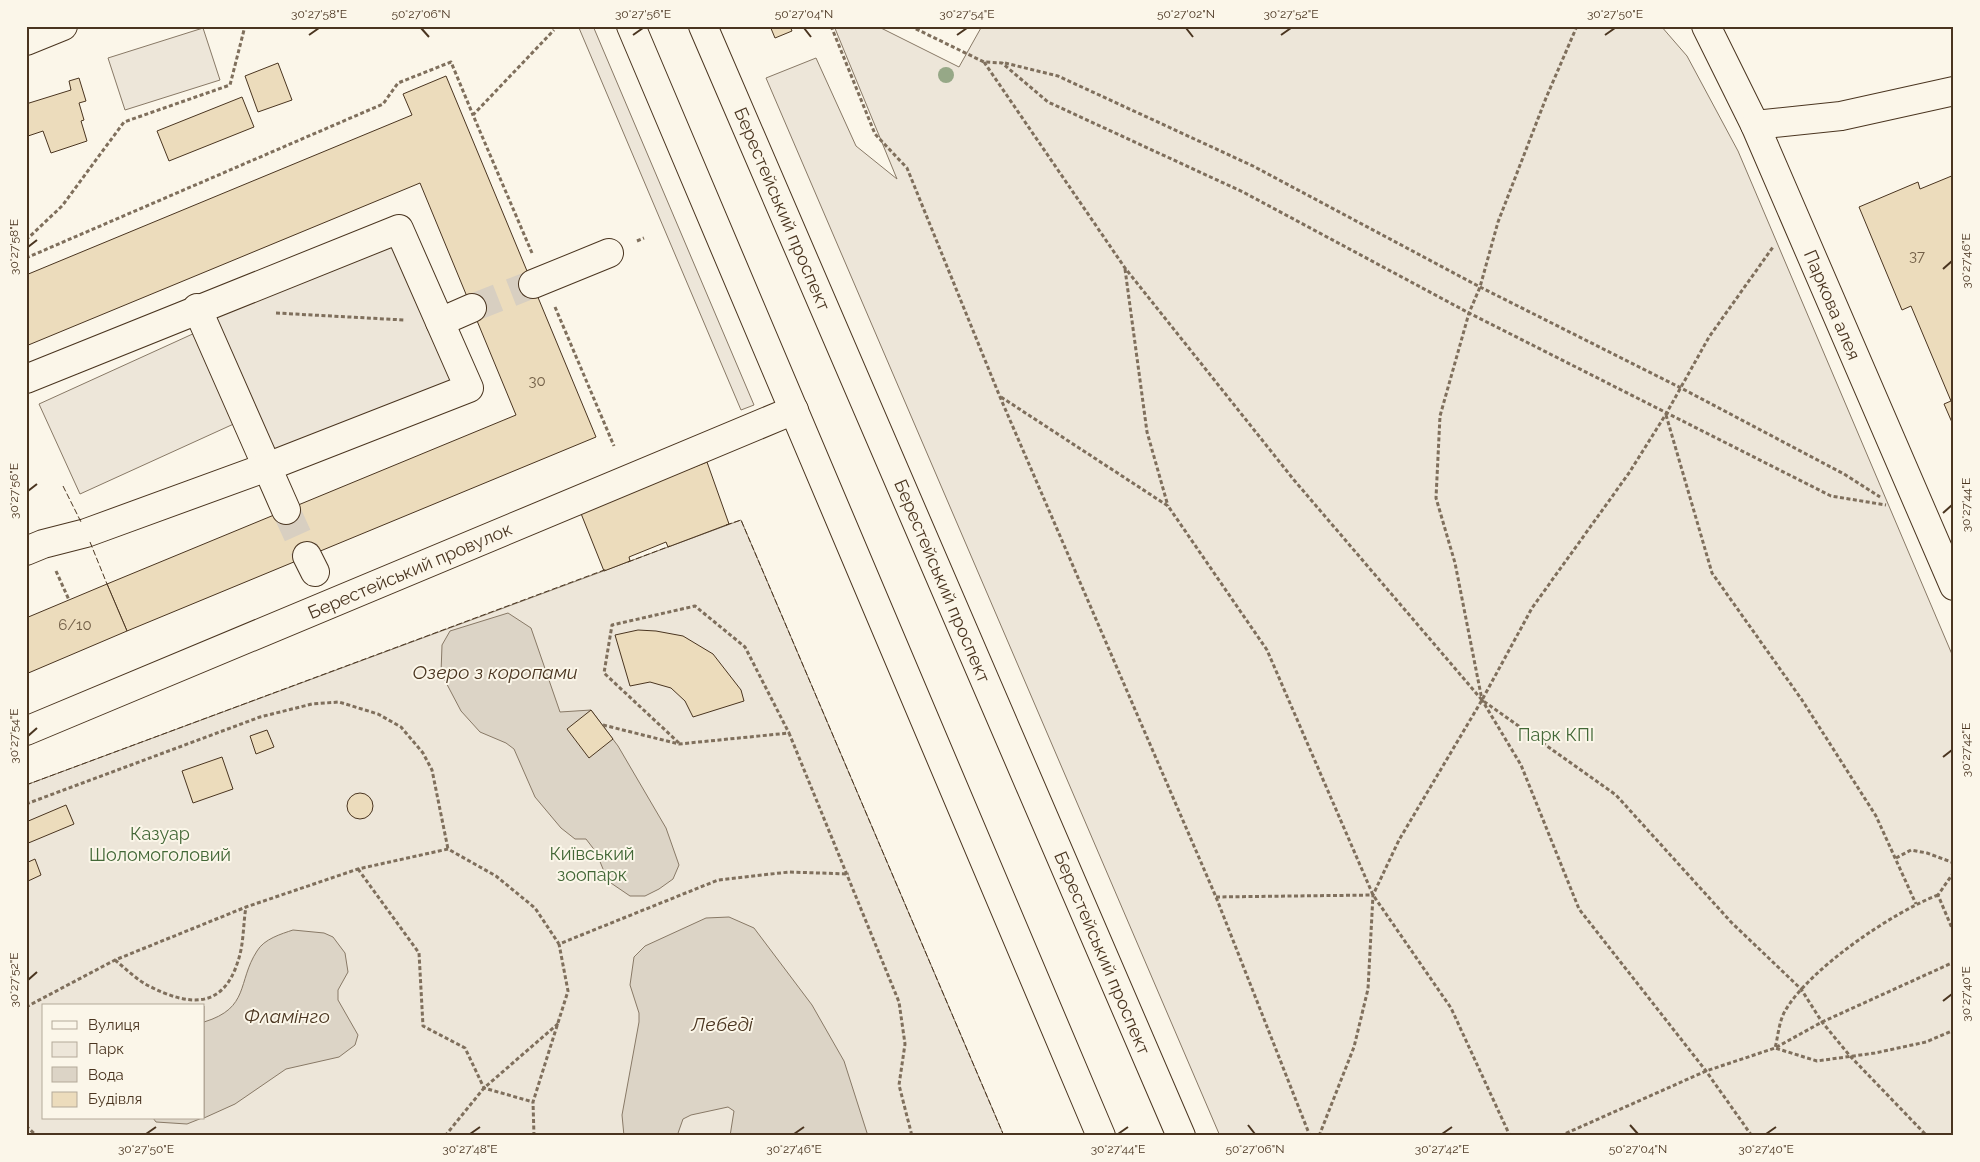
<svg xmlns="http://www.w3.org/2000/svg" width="1980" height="1162" font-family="Raleway,sans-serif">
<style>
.green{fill:#ede6d9;stroke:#887966;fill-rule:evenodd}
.water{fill:#dcd4c6;stroke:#887966}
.building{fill:#ecdcbc;stroke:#4a3520}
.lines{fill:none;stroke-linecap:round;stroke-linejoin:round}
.minor-tunnel{stroke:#d8cfc1;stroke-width:28;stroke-dasharray:28 14;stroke-linecap:butt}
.minor-casing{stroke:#4a3520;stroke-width:30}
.major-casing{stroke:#4a3520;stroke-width:30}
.path{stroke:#7f6f5c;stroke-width:3;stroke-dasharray:4 2.5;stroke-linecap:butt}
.minor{stroke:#fbf6e9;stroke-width:28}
.major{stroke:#fbf6e9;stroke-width:28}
.fence{stroke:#4a3520;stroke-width:1;stroke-dasharray:6 2.5;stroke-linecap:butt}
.tree{fill:#96a887}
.ticks{fill:none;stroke:#4a3520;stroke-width:2}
.labels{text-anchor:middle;stroke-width:4;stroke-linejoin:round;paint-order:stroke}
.number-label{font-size:15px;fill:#725f47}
.street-label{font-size:18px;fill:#4a3520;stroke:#fbf6e9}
.park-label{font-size:18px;fill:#436837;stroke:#fbf6e9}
.water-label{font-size:19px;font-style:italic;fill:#4a3520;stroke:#fbf6e9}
.neatline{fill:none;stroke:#4a3520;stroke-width:2}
.ticks-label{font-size:12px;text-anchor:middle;fill:#4a3520}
</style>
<rect width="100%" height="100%" fill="#fbf6e9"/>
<g class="green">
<polygon points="584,26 593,26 754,405 741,410 579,28"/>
<polygon points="834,26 877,26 959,67 982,26 1661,26 1687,56 1738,151 1954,659 1954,1136 1220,1136 766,78 816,58 856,146 897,179"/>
<polygon points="203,28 220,80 125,110 108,58"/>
<polygon points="391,244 452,381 274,451 215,316"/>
<polygon points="197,332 238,422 80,494 39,404"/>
<path d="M741 520 1004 1136H26V785ZM44 1006H204V1118H44Z"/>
</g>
<g class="water">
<polygon points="508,613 531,628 560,712 591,710 618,746 666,828 679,865 673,879 659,889 645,896 630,896 608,881 596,852 586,839 575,839 561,828 535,797 514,749 506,743 480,732 461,711 441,673 442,645 450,631"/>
<polygon points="729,917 754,928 812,1005 844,1061 868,1136 730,1136 734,1111 728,1107 691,1115 683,1119 677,1136 624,1136 622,1115 639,1022 639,1013 630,985 634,957 645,946 706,918"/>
<path d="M293 930 324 933 333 937 345 953 348 972 338 990V1000L358 1035 355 1045 339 1057 286 1069 235 1104 204 1118V1022C250 1008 237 982 257 951 264 939 281 934 293 930Z"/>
<polygon points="153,1118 202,1118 187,1124 156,1122"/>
</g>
<g class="building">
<polygon points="770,26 790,26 792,31 775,38"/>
<polygon points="278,63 292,100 258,112 245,76"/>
<polygon points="446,76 596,437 127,631 107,584 516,415 420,183 26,346 26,275 412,115 403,94"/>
<polygon points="79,78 86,101 79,103 84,120 81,121 87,141 51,153 43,131 28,136 26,104 71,90 69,81"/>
<polygon points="242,97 254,127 169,161 157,131"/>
<polygon points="1954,175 1954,427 1944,404 1951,401 1911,306 1902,310 1859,207 1918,182 1920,189"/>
<polygon points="707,462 729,524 668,547 666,542 629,557 630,561 604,571 580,511"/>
<polygon points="107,584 127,631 26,674 26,618"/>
<polygon points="638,630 656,631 683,636 713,654 741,690 744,701 693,717 685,701 671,688 650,682 630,686 615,635"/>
<polygon points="591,710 613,739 589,758 567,729"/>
<polygon points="267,730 274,747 256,754 250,736"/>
<polygon points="222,757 233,789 193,803 182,771"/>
<circle cx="360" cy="806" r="13"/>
<polygon points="66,805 74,824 26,844 26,822"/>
<polygon points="35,859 41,875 26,882 26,863"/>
</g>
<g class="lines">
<g class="minor-tunnel">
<polyline points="472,308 533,284"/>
<polyline points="286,510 307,556"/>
</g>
<defs>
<g id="minor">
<polyline points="1706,26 1755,125 1954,586"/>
<polyline points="26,41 63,26"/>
<polyline points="1755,125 1841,116 1954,91"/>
<polyline points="533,284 609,253"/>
<polyline points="197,308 286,510"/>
<polyline points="440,322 472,308"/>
<polyline points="26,379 399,229 469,388 267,467 86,533 43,544 26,551"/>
<polyline points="307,556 315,572"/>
<polyline points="26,731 794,410"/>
</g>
<g id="major">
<polyline points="631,26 1101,1136"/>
<polyline points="703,26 1181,1136"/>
</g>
</defs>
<use href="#minor" class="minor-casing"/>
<use href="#major" class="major-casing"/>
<g class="path">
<polyline points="831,26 875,134 907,168 1000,397 1216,897 1310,1136"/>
<polyline points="910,26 984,62 1002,63 1048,102 1243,192 1469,313 1831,496 1886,505"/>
<polyline points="1577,26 1546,98 1498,222 1480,287 1469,313 1440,416 1436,498 1455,563 1482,700 1521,765 1579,909 1706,1071 1752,1136"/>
<polyline points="203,28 204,26"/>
<polyline points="984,62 1125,268 1294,480 1482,700 1616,795 1731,922 1801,989 1822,1022 1850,1056 1927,1136"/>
<polyline points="1005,63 1058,76 1253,166 1480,287 1681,388 1844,474 1880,497"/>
<polyline points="26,240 62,206 124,122 230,85 245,26"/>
<polyline points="637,241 644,238"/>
<polyline points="532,253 473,115 554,30"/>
<polyline points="26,258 383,104 398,83 451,62 473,115"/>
<polyline points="1125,269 1147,432 1168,506"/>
<polyline points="555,307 614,446"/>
<polyline points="276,313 404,320"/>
<polyline points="1001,397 1168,506 1267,650 1373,895 1451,1008 1510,1136"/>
<polyline points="1666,415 1712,573 1802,700 1876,816 1916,904"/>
<polyline points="56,571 69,600"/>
<polyline points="603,725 679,744 789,733 899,1002 905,1044 899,1085 912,1136"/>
<polyline points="679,743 604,673 612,625 695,606 745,647 789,733"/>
<polyline points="26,804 260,717 312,704 339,702 378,714 401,727 423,753 432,770 448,849"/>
<polyline points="1896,858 1911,850 1927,853 1954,863"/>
<polyline points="358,869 419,953 423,1026 465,1048 484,1088 533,1102"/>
<polyline points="1954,872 1938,895 1954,933"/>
<path d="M1938 895C1893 912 1809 969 1785 1011 1779 1021 1778 1037 1775 1048L1817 1061 1875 1053 1926 1042 1954 1030"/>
<polyline points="1216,897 1373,895"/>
<path d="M115 960C126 969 137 980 149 986 188 1006 223 1010 238 961 244 944 243 924 246 907"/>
<polyline points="26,1007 115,960 246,907 358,869 448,849 496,876 535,908 559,944 718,880 789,872 849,874"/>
<polyline points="26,1126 37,1136"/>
<polyline points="445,1136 484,1088 560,1022"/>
<polyline points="534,1136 533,1102 568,991 559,944"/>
<polyline points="1319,1136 1354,1047 1368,989 1373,895 1399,840 1482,700 1532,608 1629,473 1666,414 1709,337 1773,247"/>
<polyline points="1560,1136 1706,1071 1775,1048 1822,1022 1954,962"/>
</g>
<use href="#minor" class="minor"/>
<use href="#major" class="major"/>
<g class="fence">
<polyline points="63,486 82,524"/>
<polyline points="726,525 741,520 1004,1136"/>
<polyline points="90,542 107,584"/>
<polyline points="628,562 670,546"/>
<polyline points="26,785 607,569"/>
</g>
</g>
<circle class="tree" cx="946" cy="75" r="8"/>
<path class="ticks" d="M421 28 429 37M804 28 811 37M1186 28 1193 37M309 35 319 28M633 35 643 28M957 35 967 28M1281 35 1291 28M1605 35 1615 28M28 247 37 240M1943 269 1952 261M28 491 37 484M1943 513 1952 505M28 736 37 728M1943 757 1952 750M28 980 37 972M1943 1001 1952 994M1248 1125 1255 1134M1630 1125 1638 1134M146 1134 156 1127M470 1134 480 1127M794 1134 804 1127M1118 1134 1128 1127M1442 1134 1452 1127M1766 1134 1776 1127"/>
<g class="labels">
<g class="number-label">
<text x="1917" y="261">37</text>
<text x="537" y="386">30</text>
<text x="75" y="630">6/10</text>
</g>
<g class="street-label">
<text transform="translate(782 209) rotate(67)" y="6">Берестейський проспект</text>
<text transform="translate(1832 305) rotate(67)" y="6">Паркова алея</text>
<text transform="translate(410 571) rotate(-23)" y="6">Берестейський провулок</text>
<text transform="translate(942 581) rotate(67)" y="6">Берестейський проспект</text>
<text transform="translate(1102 953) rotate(67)" y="6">Берестейський проспект</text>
</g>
<g class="park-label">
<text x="1556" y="741">Парк КПІ</text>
<text x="160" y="840">Казуар<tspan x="160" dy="21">Шоломоголовий</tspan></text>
<text x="592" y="860">Київський<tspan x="592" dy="21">зоопарк</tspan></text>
</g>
<g class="water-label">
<text x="495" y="679">Озеро з коропами</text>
<text x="287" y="1023">Фламінго</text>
<text x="722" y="1031">Лебеді</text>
</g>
</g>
<rect width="1980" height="1162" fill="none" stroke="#fbf6e9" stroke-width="55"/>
<rect x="42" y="1004" width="162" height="115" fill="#fbf6e9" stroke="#b4a999"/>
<rect x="52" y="1021" width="25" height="8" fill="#fbf6e9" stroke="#b4a999"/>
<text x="88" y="1030" font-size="15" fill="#4a3520">Вулиця</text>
<rect x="52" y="1042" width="25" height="15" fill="#ede6d9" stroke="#b4a999"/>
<text x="88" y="1054" font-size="15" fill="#4a3520">Парк</text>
<rect x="52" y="1067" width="25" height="15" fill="#dcd4c6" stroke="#b4a999"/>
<text x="88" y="1080" font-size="15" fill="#4a3520">Вода</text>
<rect x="52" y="1092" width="25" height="15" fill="#ecdcbc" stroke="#b4a999"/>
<text x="88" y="1104" font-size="15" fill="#4a3520">Будівля</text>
<rect x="28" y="28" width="1924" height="1106" class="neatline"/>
<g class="ticks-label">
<text x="319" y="18">30°27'58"E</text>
<text x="421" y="18">50°27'06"N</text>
<text x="643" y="18">30°27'56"E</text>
<text x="804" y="18">50°27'04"N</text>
<text x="967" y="18">30°27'54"E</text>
<text x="1186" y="18">50°27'02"N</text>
<text x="1291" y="18">30°27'52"E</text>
<text x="1615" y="18">30°27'50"E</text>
<text transform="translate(14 247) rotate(-90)" y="4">30°27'58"E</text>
<text transform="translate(1966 261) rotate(-90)" y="4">30°27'46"E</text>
<text transform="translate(14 491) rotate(-90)" y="4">30°27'56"E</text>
<text transform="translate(1966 505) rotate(-90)" y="4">30°27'44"E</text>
<text transform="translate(14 736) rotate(-90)" y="4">30°27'54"E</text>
<text transform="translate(1966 750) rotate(-90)" y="4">30°27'42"E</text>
<text transform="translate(14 980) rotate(-90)" y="4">30°27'52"E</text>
<text transform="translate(1966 994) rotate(-90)" y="4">30°27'40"E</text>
<text x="146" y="1153">30°27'50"E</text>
<text x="470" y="1153">30°27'48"E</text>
<text x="794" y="1153">30°27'46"E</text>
<text x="1118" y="1153">30°27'44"E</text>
<text x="1255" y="1153">50°27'06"N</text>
<text x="1442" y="1153">30°27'42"E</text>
<text x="1638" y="1153">50°27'04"N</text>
<text x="1766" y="1153">30°27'40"E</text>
</g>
</svg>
